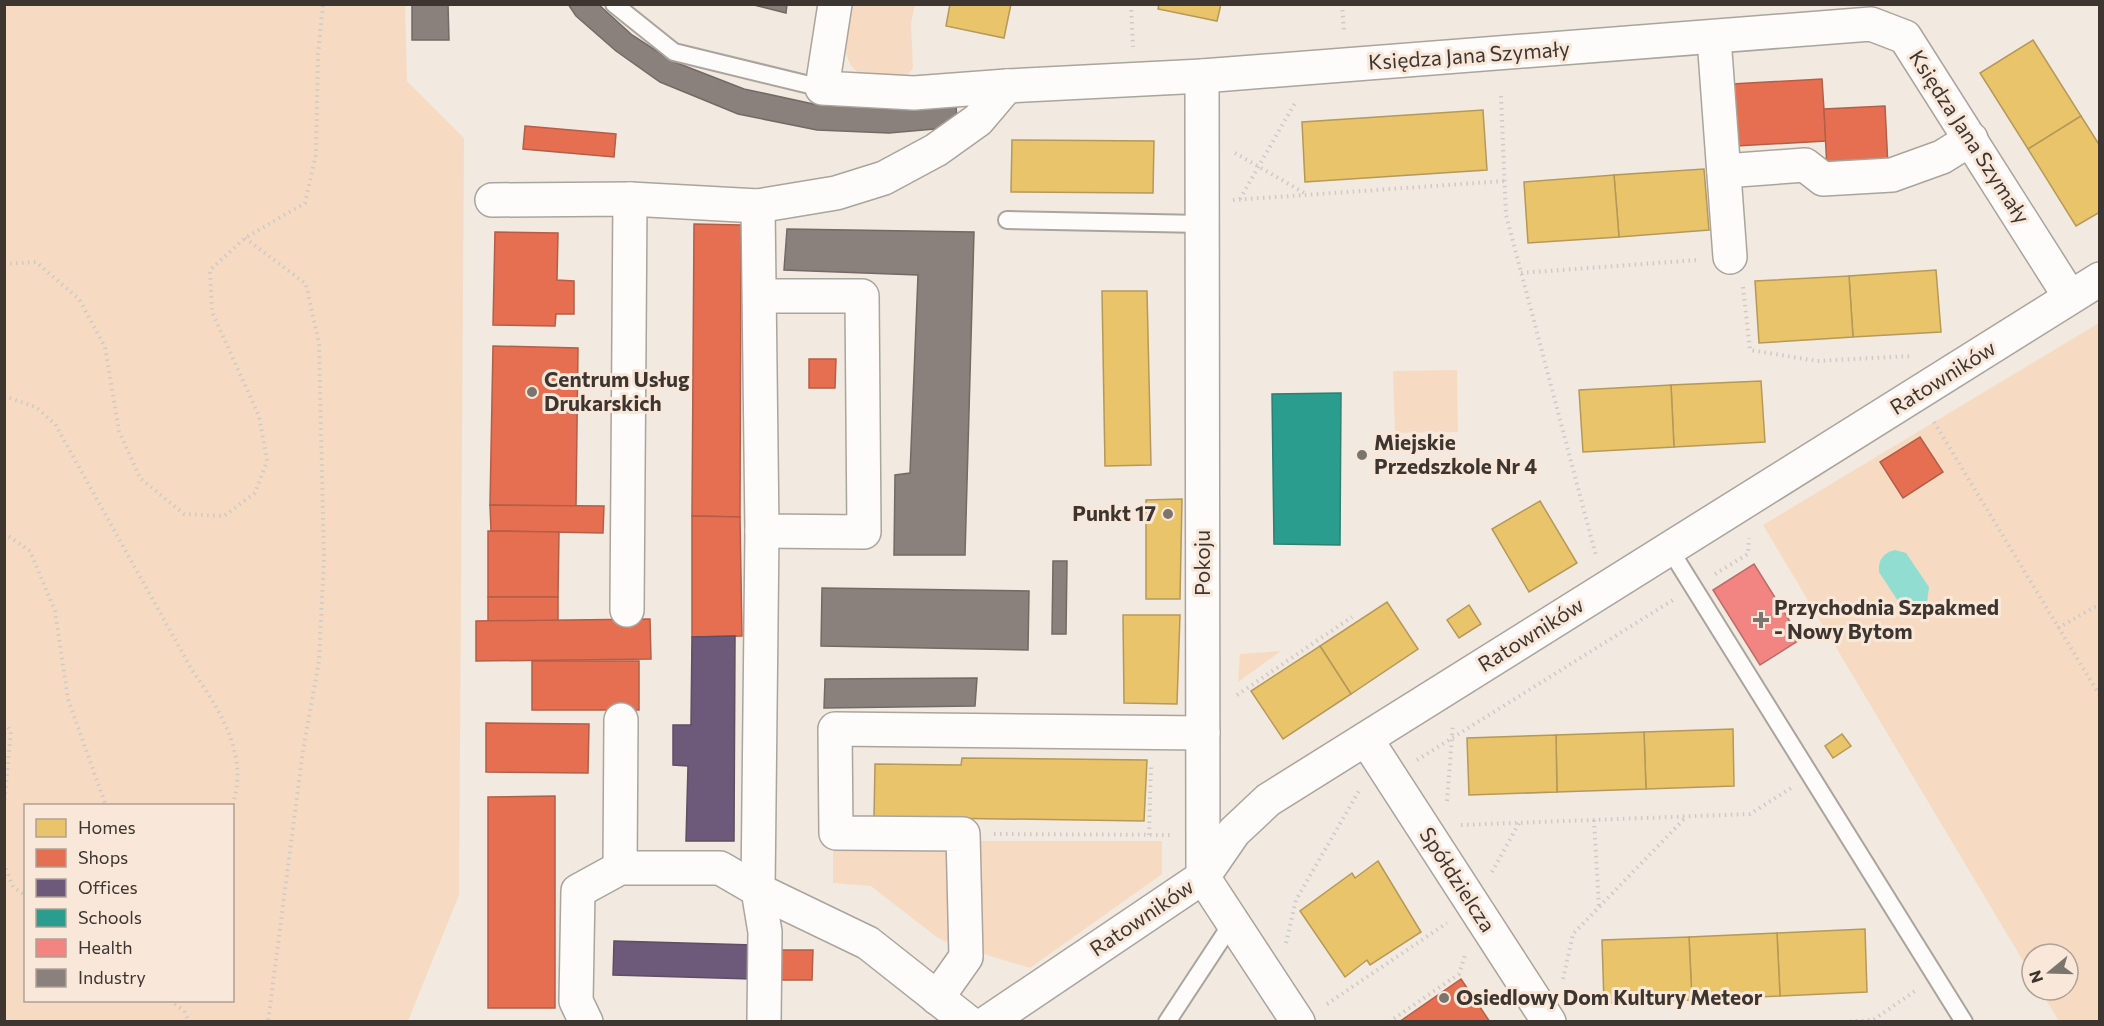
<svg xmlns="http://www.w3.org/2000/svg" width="2104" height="1026" font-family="Commissioner,sans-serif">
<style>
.green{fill:#f6dbc2;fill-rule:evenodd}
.water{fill:#91ddd1}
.homes{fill:#e9c46a;stroke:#b59959;stroke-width:1.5}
.shops{fill:#e76f51;stroke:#b45e47;stroke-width:1.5}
.offices{fill:#6d597a;stroke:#5f4e64;stroke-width:1.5}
.schools{fill:#2a9d8f;stroke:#307e72;stroke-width:1.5}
.health{fill:#f28482;stroke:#bc6d69;stroke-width:1.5}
.industry{fill:#8a817c;stroke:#736a65;stroke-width:1.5}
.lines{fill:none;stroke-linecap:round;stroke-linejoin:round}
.lane-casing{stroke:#aaa49d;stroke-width:20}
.street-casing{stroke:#aaa49d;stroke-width:36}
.path{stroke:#cdcac7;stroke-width:4;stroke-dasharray:1.5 4.5;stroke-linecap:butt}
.lane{stroke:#fdfcfa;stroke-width:16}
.street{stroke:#fdfcfa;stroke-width:33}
.poi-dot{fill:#7c756e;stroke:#f9e8d9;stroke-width:2}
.labels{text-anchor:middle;stroke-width:6;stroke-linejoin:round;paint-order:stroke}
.street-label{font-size:21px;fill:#3d3630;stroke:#f9e8d9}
.poi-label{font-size:21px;font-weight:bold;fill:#3d3630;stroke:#f9e8d9;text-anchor:start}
</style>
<rect width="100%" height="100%" fill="#f2e9e0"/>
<g class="green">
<path d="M5 4 405 5 407 81 464 138 459 895 408 1021H5ZM26 806H232V1000H26Z"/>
<path d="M848 5H915L911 23 913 68 908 74C896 75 882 79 870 77 836 70 846 29 848 5Z"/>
<polygon points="2099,323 2099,1021 2059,1021 2040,990 2068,990 2068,954 2032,954 2032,976 1763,525"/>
<polygon points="1457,370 1458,432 1395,433 1393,371"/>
<polygon points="1281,651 1238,682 1240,654"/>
<polygon points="833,838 957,840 960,948 938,938 871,886 833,883"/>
<polygon points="977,841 1162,841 1162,874 1030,968 977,952"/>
</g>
<path class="water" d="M1895 550 1906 553 1929 587 1927 603 1918 609 1902 607 1879 572C1878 560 1883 553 1895 550Z"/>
<g class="homes">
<polygon points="950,4 1011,4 1004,38 946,26"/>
<polygon points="1159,4 1221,4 1217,21 1158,9"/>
<polygon points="2033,40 2081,116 2028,149 1980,73"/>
<polygon points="1483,110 1487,170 1305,182 1302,122"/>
<polygon points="2081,116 2100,146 2100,212 2076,226 2028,149"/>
<polygon points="1012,140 1154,141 1153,193 1011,192"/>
<polygon points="1704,169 1709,230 1619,237 1614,175"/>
<polygon points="1614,175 1619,237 1528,243 1524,182"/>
<polygon points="1936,270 1941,332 1853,337 1849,276"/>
<polygon points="1849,276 1853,337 1759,343 1755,281"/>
<polygon points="1102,291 1147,291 1151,465 1105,466"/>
<polygon points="1761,381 1765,442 1674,447 1671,385"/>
<polygon points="1671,385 1674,447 1583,452 1579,390"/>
<polygon points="1182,499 1180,599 1146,599 1146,500"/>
<polygon points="1540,501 1577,563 1529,592 1492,529"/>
<polygon points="1387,602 1418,649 1351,694 1320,646"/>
<polygon points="1469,605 1481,624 1459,638 1447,620"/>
<polygon points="1123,615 1180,615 1177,704 1124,703"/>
<polygon points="1320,646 1351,694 1283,739 1251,691"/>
<polygon points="1733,729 1734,786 1646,789 1644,732"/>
<polygon points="1644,732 1646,789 1557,792 1556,735"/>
<polygon points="1842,734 1851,746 1833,758 1825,746"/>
<polygon points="1556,735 1557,792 1469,795 1467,738"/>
<polygon points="962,758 1147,760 1144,821 874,817 875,764 961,765"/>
<polygon points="1378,861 1421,932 1370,965 1367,960 1345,977 1300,911 1352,873 1355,878"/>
<polygon points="1865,929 1867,992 1780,996 1777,933"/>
<polygon points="1777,933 1780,996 1692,1000 1689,937"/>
<polygon points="1689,937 1692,1000 1604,1003 1602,940"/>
</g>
<g class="shops">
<polygon points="1822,79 1826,141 1736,146 1732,84"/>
<polygon points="1885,106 1888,167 1827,170 1824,109"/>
<polygon points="525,126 616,134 614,157 523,149"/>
<polygon points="694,224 741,225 740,517 692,516"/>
<polygon points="495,232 558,233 557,280 574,281 574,314 556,314 555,326 493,325"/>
<polygon points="493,346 578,348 576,506 490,505"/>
<polygon points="809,359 836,359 835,388 809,388"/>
<polygon points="1920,437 1943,472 1903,498 1880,462"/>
<polygon points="490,505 604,506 603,533 491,531"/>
<polygon points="692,516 740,517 742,636 692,637"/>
<polygon points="488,531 559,532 558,597 488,597"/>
<rect x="488" y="597" width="70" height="24"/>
<polygon points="650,619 651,659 476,661 476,621"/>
<rect x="532" y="661" width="107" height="49"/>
<polygon points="486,723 589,724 588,773 486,772"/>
<polygon points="555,796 555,1008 488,1008 488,797"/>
<polygon points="779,950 813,950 812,980 778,980"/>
<polygon points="1461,979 1490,1022 1399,1022"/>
</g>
<g class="offices">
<polygon points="735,636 734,841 686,841 688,766 673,765 673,725 691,725 692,637"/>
<polygon points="614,941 753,945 752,979 613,975"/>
</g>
<polygon class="schools" points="1341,393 1340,545 1274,544 1272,394"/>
<polygon class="health" points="1754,564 1801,639 1760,665 1713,590"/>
<g class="industry">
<polygon points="412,4 448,4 449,40 412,40"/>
<polygon points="568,4 598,4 632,35 672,61 744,89 818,105 889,109 956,102 957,127 889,133 817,130 738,114 660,82 616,51 576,16"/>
<polygon points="750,4 787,4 786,13"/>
<polygon points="787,229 974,232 965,555 894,555 895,475 910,473 918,275 784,270"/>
<polygon points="1053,561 1067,561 1066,634 1052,634"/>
<polygon points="822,588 1029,591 1028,650 821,646"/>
<polygon points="977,678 975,706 824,708 825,679"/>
</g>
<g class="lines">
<defs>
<g id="lane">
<polyline points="614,4 674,52 822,88"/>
<polyline points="1007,220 1202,224"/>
<polyline points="1669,548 1964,1022"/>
<polyline points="1167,1022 1232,923"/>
</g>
<g id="street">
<polyline points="835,4 822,88 914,93 1007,86"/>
<polyline points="1714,38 1730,257"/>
<polyline points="1202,76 1203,877 1298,1022"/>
<polyline points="1724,171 1805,165 1823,179 1892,175 1942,157 1971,139"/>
<polyline points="492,200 630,199 758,206 836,193 884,178 936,150 978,120 1007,86 1202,76 1871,24 1905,37 2070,297"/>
<polyline points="758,206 762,531 864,532 862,296 760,296"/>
<polyline points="762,531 758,890 868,943 968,1022"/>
<polyline points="627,610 630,199"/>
<polyline points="1366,739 1549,1022"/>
<polyline points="620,868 621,720"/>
<polyline points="937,998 966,957 963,834 836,833 835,729 1203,733"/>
<polyline points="586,1022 576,1001 578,891 620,868 720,868 758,890 765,932 764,1022"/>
<polyline points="988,1022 1203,877 1234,832 1268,800 2100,279"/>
</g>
</defs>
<use href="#lane" class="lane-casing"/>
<use href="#street" class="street-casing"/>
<g class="path">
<polyline points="1131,4 1133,47"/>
<polyline points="1342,4 1344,32"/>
<polyline points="1501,96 1506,215 1596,556"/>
<polyline points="1235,153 1306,194"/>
<polyline points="1240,199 1296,101"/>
<polyline points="1233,200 1505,181"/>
<polyline points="245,238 306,284 319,344 324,560 319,662 303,750 268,1022"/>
<polyline points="4,264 36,262 79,299 105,347 119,431 140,478 184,514 224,516 255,493 267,461 259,416 212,312 210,270 245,238 305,203 316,154 318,54 323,4"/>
<polyline points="1521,273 1697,260"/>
<polyline points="1743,287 1750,350 1817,361 1912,356"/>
<path d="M4 396 36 407 55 424 192 670C220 710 250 756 232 806"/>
<polyline points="1934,422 2100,696"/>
<polyline points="4,533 30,551 55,611 68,699 106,806"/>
<polyline points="1715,574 1748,554 1749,538"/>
<polyline points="2058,628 2100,604"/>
<polyline points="1237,695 1352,617"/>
<polyline points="4,723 11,731 4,805"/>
<polyline points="1417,760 1673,600"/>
<polyline points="1447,801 1453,724"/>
<polyline points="1594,820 1599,907"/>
<polyline points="1461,825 1750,814 1791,788"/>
<polyline points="994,834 1170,835"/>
<polyline points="1149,835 1151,765"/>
<polyline points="4,863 13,887 26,896"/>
<polyline points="1492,872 1519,823"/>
<polyline points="1286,943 1296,900 1360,789"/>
<polyline points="1563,979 1573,934 1686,817"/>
<polyline points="170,1000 184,1011 189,1022"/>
<polyline points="1327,1004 1447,923"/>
<polyline points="1389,1022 1459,974 1465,955"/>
<polyline points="1844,1022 1873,1020 1915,991"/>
</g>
<use href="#lane" class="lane"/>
<use href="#street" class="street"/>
</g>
<g class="poi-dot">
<circle cx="532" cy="392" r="6"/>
<circle cx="1362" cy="455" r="6"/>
<circle cx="1168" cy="514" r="6"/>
<path d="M1758 611h6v6h6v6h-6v6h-6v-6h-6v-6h6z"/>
<circle cx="1444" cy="998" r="6"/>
</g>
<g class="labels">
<g class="street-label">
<text transform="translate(1469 56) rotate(-4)" y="7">Księdza Jana Szymały</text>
<text transform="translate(1969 137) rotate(57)" y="7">Księdza Jana Szymały</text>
<text transform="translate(1943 378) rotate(-32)" y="7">Ratowników</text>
<text transform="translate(1203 563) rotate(-90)" y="7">Pokoju</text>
<text transform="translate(1531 635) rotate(-32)" y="7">Ratowników</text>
<text transform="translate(1457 880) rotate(57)" y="7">Spółdzielcza</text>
<text transform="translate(1142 918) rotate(-34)" y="7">Ratowników</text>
</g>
<g class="poi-label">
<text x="544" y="387">Centrum Usług<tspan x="544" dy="24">Drukarskich</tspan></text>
<text x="1374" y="450">Miejskie<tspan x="1374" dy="24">Przedszkole Nr 4</tspan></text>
<text x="1156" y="521" text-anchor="end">Punkt 17</text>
<text x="1774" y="615">Przychodnia Szpakmed<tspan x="1774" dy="24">- Nowy Bytom</tspan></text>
<text x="1456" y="1005">Osiedlowy Dom Kultury Meteor</text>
</g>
</g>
<rect width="2104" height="1026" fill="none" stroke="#3d3630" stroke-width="12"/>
<rect x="24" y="804" width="210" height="198" fill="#f9e8d9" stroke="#aea195" stroke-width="1.5"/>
<rect x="36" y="819" width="30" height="18" fill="#e9c46a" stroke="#aea195" stroke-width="1.5"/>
<text x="78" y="834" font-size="18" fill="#3d3630">Homes</text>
<rect x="36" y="849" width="30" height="18" fill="#e76f51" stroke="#aea195" stroke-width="1.5"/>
<text x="78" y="864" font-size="18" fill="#3d3630">Shops</text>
<rect x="36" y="879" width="30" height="18" fill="#6d597a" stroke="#aea195" stroke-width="1.5"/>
<text x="78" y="894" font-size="18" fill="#3d3630">Offices</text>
<rect x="36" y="909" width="30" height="18" fill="#2a9d8f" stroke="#aea195" stroke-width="1.5"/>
<text x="78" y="924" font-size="18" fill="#3d3630">Schools</text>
<rect x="36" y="939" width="30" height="18" fill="#f28482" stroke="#aea195" stroke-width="1.5"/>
<text x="78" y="954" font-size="18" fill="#3d3630">Health</text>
<rect x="36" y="969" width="30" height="18" fill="#8a817c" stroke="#aea195" stroke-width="1.5"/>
<text x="78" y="984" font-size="18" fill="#3d3630">Industry</text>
<g transform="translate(2050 972) rotate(251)"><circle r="28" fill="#f9e8d9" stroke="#aea195" stroke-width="1.5"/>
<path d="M0-4.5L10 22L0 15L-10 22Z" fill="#7c756e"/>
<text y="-9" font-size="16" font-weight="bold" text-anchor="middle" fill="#3d3630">N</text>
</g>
</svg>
